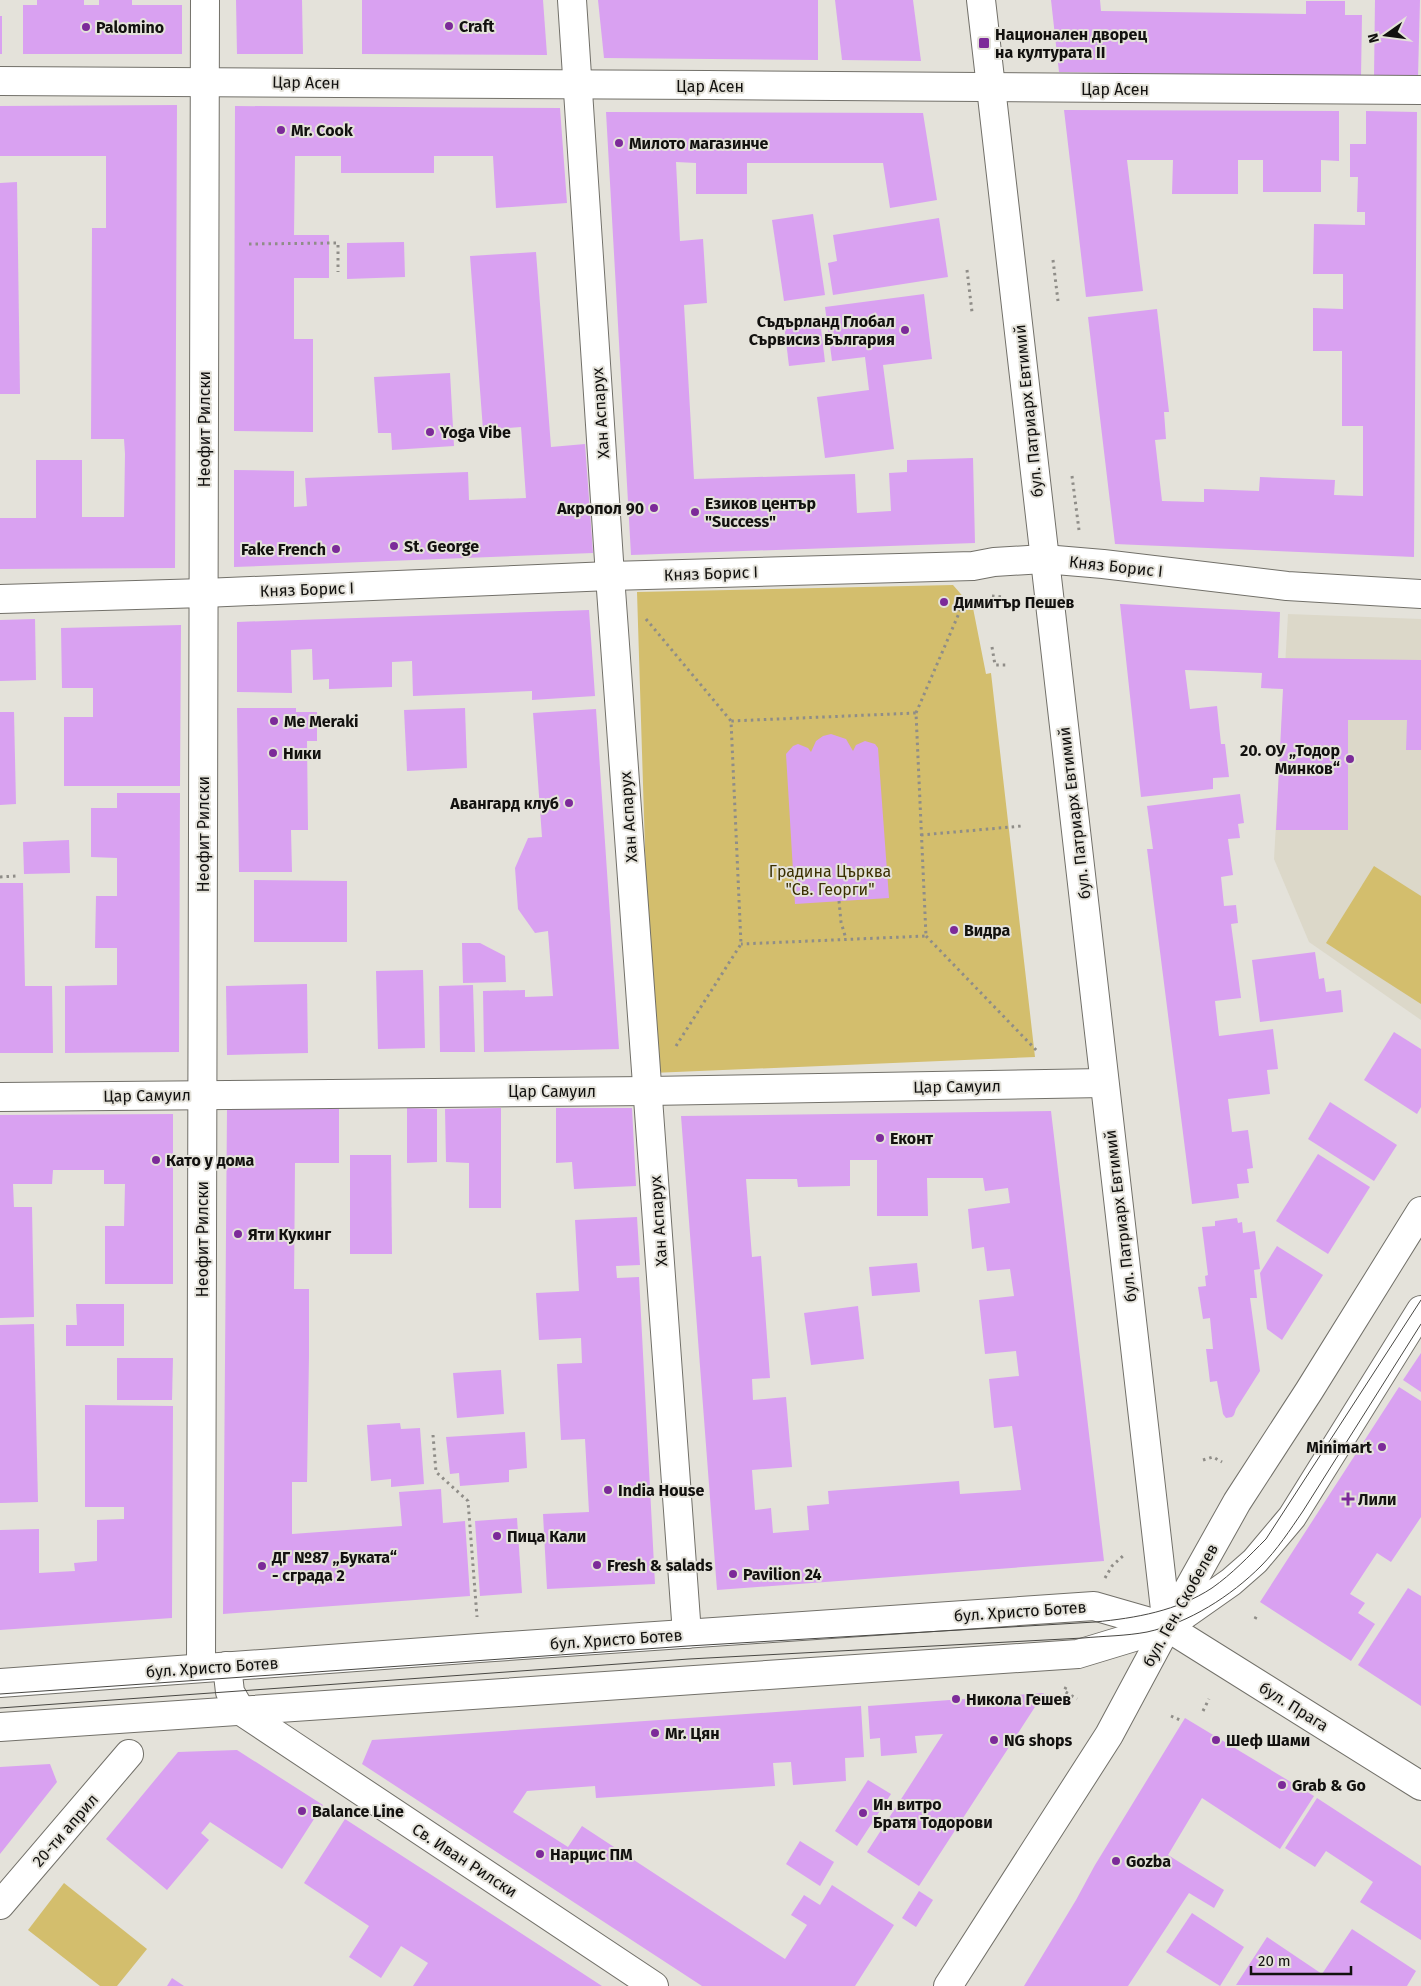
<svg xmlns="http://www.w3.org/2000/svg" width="1421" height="1986" font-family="'Fira Sans',sans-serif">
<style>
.built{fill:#dcd8c9}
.green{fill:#d3be6d}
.building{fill:#d9a1f1;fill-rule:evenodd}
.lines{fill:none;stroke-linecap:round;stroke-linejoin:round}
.minor-casing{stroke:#727069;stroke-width:30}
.major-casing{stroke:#727069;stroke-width:30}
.path{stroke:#8f8d88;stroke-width:3;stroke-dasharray:2.5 4;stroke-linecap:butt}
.minor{stroke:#fff;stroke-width:28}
.major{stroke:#fff;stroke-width:28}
.tram{stroke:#484743;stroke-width:1}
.poi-dot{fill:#7c2a99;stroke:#e4e2da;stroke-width:2}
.labels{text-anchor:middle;stroke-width:4;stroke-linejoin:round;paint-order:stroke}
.poi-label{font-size:16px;font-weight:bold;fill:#12110f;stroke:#e4e2da;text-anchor:start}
.street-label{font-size:16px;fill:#12110f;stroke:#e4e2da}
.park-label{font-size:16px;fill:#3a2f01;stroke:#e4e2da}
</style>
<rect width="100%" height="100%" fill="#e4e2da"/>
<polygon class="built" points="1288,614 1421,619 1421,1020 1309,942 1274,859"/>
<g class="green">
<polygon points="953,585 973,608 986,674 991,673 1035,1057 652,1073 637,592"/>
<polygon points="1374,866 1421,896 1421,1004 1326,943"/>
<polygon points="64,1883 147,1949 117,1986 100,1986 28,1930"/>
</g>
<g class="building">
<polygon points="37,0 84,0 84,5 99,5 99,0 132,0 132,5 182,5 182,54 23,54 23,5 37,5"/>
<polygon points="236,0 302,0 303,54 237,54"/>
<polygon points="362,0 543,0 547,55 362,54"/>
<polygon points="598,0 818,0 818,60 604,58"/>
<polygon points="835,0 913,0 921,61 842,60"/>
<polygon points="1051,0 1100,0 1101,11 1306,14 1306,1 1345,1 1345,15 1362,15 1361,77 1059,72"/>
<polygon points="1375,0 1420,0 1418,77 1374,77"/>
<rect x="0" y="16" width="2" height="38"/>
<polygon points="177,105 175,568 0,569 0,518 36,518 36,460 82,460 82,517 124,517 125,454 124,439 91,439 92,228 106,228 106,156 0,156 0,106"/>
<polygon points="235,106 560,108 567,203 496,208 493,156 434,156 434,173 341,173 341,156 295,156 294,235 329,235 329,278 294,278 294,339 313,339 313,432 234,431"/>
<polygon points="1064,110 1339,111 1339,161 1321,160 1321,192 1263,192 1263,160 1238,160 1238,194 1172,194 1173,160 1127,160 1143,291 1086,297"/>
<polygon points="1366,111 1417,112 1414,557 1115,544 1088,317 1157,309 1169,412 1164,412 1166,439 1155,440 1162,501 1204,502 1204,489 1259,491 1260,477 1335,480 1334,495 1363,496 1363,426 1342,426 1342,351 1313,351 1313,308 1343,309 1343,274 1313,274 1314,224 1365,225 1365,212 1357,212 1358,177 1350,177 1350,144 1366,144"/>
<polygon points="606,112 923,113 937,200 890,208 883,163 747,163 747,194 696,194 696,163 676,162 680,241 703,239 707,303 684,305 694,479 855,474 857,513 891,511 889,473 907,472 907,460 973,458 975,543 631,555"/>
<polygon points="17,182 20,394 0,394 0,183"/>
<polygon points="813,214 825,295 784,301 772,220"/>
<polygon points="939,218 948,277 833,295 828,263 837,261 833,235"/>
<polygon points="404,242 405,277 347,279 347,243"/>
<polygon points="536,252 551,447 585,444 593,553 234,567 234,470 294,471 294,507 307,506 305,478 468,472 469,500 526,498 521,427 483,430 470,256"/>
<polygon points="924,294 932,359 883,365 894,449 825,458 817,397 869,390 865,357 832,361 825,307"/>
<polygon points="820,320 825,362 789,366 784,325"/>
<polygon points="450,373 454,446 392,450 391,433 378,433 374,377"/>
<polygon points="1120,604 1280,612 1278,658 1421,660 1421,750 1406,750 1407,720 1348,720 1348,830 1276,830 1283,689 1261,688 1262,673 1185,670 1190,709 1217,706 1221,744 1225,744 1229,777 1213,778 1213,789 1141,797"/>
<polygon points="589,610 595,696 532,700 532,691 413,696 412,661 392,662 392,687 329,689 329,679 313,680 312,649 291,650 292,693 237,692 237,622"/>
<polygon points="35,619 36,680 0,681 0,620"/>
<polygon points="181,625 180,786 64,786 64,717 93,717 93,688 62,688 61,628"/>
<polygon points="237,708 296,708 296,712 317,712 317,741 307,741 308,830 291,830 292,872 239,872"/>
<polygon points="465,708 467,768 407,771 404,710"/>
<polygon points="596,709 619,1049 484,1052 483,991 525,990 525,997 553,996 548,931 535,933 518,909 515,868 528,838 542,837 533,713"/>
<polygon points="0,712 14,712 16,804 0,805"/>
<polygon points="831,734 846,739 853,751 856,745 865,741 875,744 878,748 889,898 795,904 786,754 793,746 798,744 808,748 811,752 816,741 823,736"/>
<polygon points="117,793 180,793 179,1052 65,1053 65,986 117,985 117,948 95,948 96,896 117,896 117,858 91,857 91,808 117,808"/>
<polygon points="1240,794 1244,823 1238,824 1240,838 1228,839 1233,875 1221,877 1224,906 1236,905 1238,923 1231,924 1241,998 1215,1001 1219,1036 1273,1029 1278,1069 1267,1070 1270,1094 1228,1099 1232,1132 1248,1130 1253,1168 1247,1169 1249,1183 1237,1184 1239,1198 1192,1204 1147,849 1153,849 1147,806"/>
<polygon points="69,840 70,873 24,874 23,842"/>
<polygon points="254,880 347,881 347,942 254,942"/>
<polygon points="0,883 23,883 25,986 52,986 53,1053 0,1053"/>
<polygon points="462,943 480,943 505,956 506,982 463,983"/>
<polygon points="1315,952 1319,979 1324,978 1326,992 1341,990 1343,1012 1260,1022 1252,960"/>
<polygon points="423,970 425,1048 378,1049 376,971"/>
<polygon points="307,984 308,1053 227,1055 226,986"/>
<polygon points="473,985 475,1052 440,1052 439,986"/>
<polygon points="1394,1032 1421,1049 1421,1107 1417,1114 1364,1080"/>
<polygon points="1330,1102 1397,1145 1374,1181 1308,1139"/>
<polygon points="407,1108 437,1109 437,1162 407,1163"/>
<polygon points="501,1108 501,1208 469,1208 469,1163 446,1162 445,1109"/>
<polygon points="556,1108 632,1108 636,1186 574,1189 572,1162 556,1163"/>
<polygon points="227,1109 339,1109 339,1163 295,1163 294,1289 309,1289 309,1356 307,1482 292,1482 292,1534 402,1526 399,1492 441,1489 443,1523 465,1521 470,1596 223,1614"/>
<path d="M1051 1111 1104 1561 717 1590 681 1116ZM850 1160H877V1216H928L927 1178H983L985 1191 1008 1188 1010 1203 968 1209 972 1249 984 1247 987 1271 1010 1269 1014 1296 979 1300 985 1354 1016 1351 1019 1376 989 1379 994 1428 1012 1426 1021 1490 960 1494 959 1481 828 1491 829 1504 807 1506 809 1530 773 1533 771 1508 755 1510 752 1470 792 1467 786 1397 753 1400 752 1379 770 1378 761 1256 752 1257 746 1179H797L798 1187 850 1186Z"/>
<polygon points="173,1114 173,1284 105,1284 105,1226 124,1226 125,1184 104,1184 104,1170 53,1170 52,1184 13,1184 14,1207 32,1207 34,1317 0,1318 0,1115"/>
<polygon points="1318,1154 1370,1187 1328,1254 1276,1221"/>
<polygon points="350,1155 391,1155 392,1254 350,1254"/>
<polygon points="637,1217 640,1265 616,1266 617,1278 639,1277 655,1584 547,1589 543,1514 589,1512 585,1439 561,1440 557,1364 582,1363 581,1338 539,1340 536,1293 579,1291 575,1220"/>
<polygon points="1237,1218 1238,1223 1242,1222 1243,1233 1255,1231 1260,1269 1254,1270 1257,1298 1250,1298 1260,1371 1236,1409 1234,1415 1232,1417 1226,1418 1223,1414 1217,1381 1210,1382 1206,1349 1213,1349 1210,1318 1203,1319 1198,1287 1206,1286 1205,1276 1208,1275 1202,1227 1215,1226 1215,1221"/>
<polygon points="1277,1246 1323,1275 1282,1340 1267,1329 1260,1273"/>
<polygon points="917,1263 920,1292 872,1296 869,1267"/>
<polygon points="76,1304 124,1304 124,1346 66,1346 66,1325 77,1325"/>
<polygon points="858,1306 864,1359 811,1365 804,1313"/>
<polygon points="34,1324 38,1502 0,1503 0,1325"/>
<polygon points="1421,1353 1421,1392 1403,1380"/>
<polygon points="117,1358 173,1358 172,1400 117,1400"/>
<polygon points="501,1370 504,1414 457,1418 453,1373"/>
<polygon points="1399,1387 1421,1401 1421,1517 1391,1562 1377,1553 1350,1594 1365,1603 1358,1613 1375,1624 1351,1661 1260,1602"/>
<polygon points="85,1405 173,1406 172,1618 0,1630 0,1530 39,1529 39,1573 75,1571 74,1563 97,1561 97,1520 124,1519 124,1507 85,1507"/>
<polygon points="400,1423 401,1429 420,1428 424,1484 391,1487 391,1479 371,1481 367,1425"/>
<polygon points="525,1432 527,1468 509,1470 509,1482 460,1486 459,1473 450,1474 446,1437"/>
<polygon points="517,1518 522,1593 480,1596 475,1521"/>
<polygon points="1408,1588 1421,1596 1421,1706 1358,1665"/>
<polygon points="1044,1693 919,1886 867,1852 943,1734 915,1736 917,1753 881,1756 880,1738 870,1739 868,1706"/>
<polygon points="861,1706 864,1757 845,1758 846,1781 793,1785 791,1762 773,1763 775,1786 596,1798 595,1786 527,1791 513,1812 568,1847 582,1826 785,1959 807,1925 791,1915 804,1895 820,1905 832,1885 894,1925 855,1986 702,1986 362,1764 372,1740"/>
<polygon points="1185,1718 1314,1796 1280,1849 1202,1798 1168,1855 1224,1890 1214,1908 1189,1893 1128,1986 1024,1986 1076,1900 1095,1865"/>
<polygon points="237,1750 323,1805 282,1869 210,1822 201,1833 209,1840 167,1890 106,1839 178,1752"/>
<polygon points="50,1764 57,1782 0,1854 0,1767"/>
<polygon points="868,1780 891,1794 857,1846 835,1831"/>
<polygon points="1317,1798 1421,1866 1421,1940 1360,1902 1373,1882 1326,1851 1315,1867 1285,1848"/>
<polygon points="345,1819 427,1872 602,1986 413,1986 428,1963 401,1946 381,1978 349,1957 369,1926 304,1883"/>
<polygon points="800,1841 834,1862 820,1886 786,1864"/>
<polygon points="919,1891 933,1900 916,1927 902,1918"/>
<polygon points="1192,1913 1244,1947 1220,1986 1166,1952"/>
<polygon points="1352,1929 1416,1971 1407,1986 1236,1985 1267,1937 1322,1974"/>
<polygon points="172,1978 184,1986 167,1986"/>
</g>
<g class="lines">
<defs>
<g id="minor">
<polyline points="572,0 610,576 687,1634"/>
<path d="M0 81C474 80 947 90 1421 90"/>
<polyline points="0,599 204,593 610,576 973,566 994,562 1044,559 1103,564 1287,586 1421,594"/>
<polyline points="0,1097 649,1091 1104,1083"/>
<polyline points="1167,1627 1231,1582 1255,1561 1292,1517 1421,1310"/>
<polyline points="227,1666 230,1692 241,1711 654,1986"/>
<polyline points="201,1667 205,0"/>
<polyline points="0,1905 129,1754"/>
</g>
<g id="major">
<polyline points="981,0 1167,1627"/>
<polyline points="0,1683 479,1648 1094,1606 1167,1627 1421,1786"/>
<polyline points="0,1727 1078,1654 1167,1627"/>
<polyline points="948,1986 1109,1735 1167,1627 1237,1502 1309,1391 1421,1211"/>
</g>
</defs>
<use href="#minor" class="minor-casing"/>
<use href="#major" class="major-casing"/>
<g class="path">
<polyline points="249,244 338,243 338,272"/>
<polyline points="1053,260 1058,301"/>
<polyline points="967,270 972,312"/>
<polyline points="1072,476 1079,530"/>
<polyline points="992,596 1004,597"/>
<polyline points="646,619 731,721"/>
<polyline points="992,647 995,665 1006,665"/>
<polyline points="916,713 966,597"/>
<polyline points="921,835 1022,826"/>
<polyline points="0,877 17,876"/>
<polyline points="839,901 841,922 846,939"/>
<polyline points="926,936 1038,1052"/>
<polyline points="676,1046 741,944 731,721 916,713 926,936 741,944"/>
<polyline points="433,1435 436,1472 468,1501 477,1617"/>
<polyline points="1203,1460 1213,1457 1222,1462"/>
<polyline points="1105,1578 1112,1566 1125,1554"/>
<polyline points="1255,1619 1257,1615"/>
<polyline points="1066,1687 1064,1691 1077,1699"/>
<polyline points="1203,1711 1209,1699"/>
<polyline points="1171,1716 1180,1720"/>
</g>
<use href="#minor" class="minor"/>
<use href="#major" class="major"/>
<g class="tram">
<path d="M0 1694 688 1646 1095 1622C1136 1618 1177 1611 1212 1588 1232 1574 1249 1556 1266 1539L1421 1300"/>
<path d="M0 1708 689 1659 1083 1638C1104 1636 1126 1636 1147 1632 1189 1623 1231 1596 1261 1566 1277 1550 1290 1530 1303 1511L1421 1324"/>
</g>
</g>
<g class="poi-dot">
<circle cx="449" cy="26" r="5"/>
<circle cx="86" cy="27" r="5"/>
<rect x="978" y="37" width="12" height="12" rx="2.5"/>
<circle cx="281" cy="130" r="5"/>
<circle cx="619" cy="143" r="5"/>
<circle cx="905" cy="330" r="5"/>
<circle cx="430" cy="432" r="5"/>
<circle cx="654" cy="508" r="5"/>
<circle cx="695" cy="512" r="5"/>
<circle cx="394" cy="546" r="5"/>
<circle cx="336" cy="549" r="5"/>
<circle cx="944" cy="602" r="5"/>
<circle cx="274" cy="721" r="5"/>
<circle cx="273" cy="753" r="5"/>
<circle cx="1350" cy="759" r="5"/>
<circle cx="569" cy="803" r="5"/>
<circle cx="954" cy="930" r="5"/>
<circle cx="880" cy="1138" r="5"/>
<circle cx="156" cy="1160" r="5"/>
<circle cx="238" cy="1234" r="5"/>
<circle cx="1382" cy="1447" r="5"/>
<circle cx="608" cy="1490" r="5"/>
<path d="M1345.5 1491.5h5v5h5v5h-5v5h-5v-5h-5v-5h5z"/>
<circle cx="497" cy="1536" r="5"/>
<circle cx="597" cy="1565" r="5"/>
<circle cx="262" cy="1566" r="5"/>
<circle cx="733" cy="1574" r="5"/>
<circle cx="956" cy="1699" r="5"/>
<circle cx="655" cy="1733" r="5"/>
<circle cx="994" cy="1740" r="5"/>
<circle cx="1216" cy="1740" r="5"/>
<circle cx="1282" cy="1785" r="5"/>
<circle cx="302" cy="1811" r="5"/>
<circle cx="863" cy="1813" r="5"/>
<circle cx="540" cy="1854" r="5"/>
<circle cx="1116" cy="1861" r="5"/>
</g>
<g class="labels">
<g class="poi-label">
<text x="459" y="32">Craft</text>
<text x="96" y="33">Palomino</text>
<text x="995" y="40">Национален дворец<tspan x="995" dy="18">на културата II</tspan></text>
<text x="291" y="136">Mr. Cook</text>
<text x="629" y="149">Милото магазинче</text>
<text x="895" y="327" text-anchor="end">Съдърланд Глобал<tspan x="895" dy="18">Сървисиз България</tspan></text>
<text x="440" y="438">Yoga Vibe</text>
<text x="705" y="509">Езиков център<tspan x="705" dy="18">"Success"</tspan></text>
<text x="644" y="514" text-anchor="end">Акропол 90</text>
<text x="404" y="552">St. George</text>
<text x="326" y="555" text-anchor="end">Fake French</text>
<text x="954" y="608">Димитър Пешев</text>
<text x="284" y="727">Me Meraki</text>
<text x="1340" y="756" text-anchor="end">20. ОУ „Тодор<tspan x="1340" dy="18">Минков“</tspan></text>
<text x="283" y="759">Ники</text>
<text x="559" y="809" text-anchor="end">Авангард клуб</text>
<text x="964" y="936">Видра</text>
<text x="890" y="1144">Еконт</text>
<text x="166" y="1166">Като у дома</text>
<text x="248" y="1240">Яти Кукинг</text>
<text x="1372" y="1453" text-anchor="end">Minimart</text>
<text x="618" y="1496">India House</text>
<text x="1358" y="1505">Лили</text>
<text x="507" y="1542">Пица Кали</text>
<text x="272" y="1563">ДГ №87 „Буката“<tspan x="272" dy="18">- сграда 2</tspan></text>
<text x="607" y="1571">Fresh &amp; salads</text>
<text x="743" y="1580">Pavilion 24</text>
<text x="966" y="1705">Никола Гешев</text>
<text x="665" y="1739">Mr. Цян</text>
<text x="1004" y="1746">NG shops</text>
<text x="1226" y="1746">Шеф Шами</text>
<text x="1292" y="1791">Grab &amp; Go</text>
<text x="873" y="1810">Ин витро<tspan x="873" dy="18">Братя Тодорови</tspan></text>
<text x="312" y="1817">Balance Line</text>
<text x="550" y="1860">Нарцис ПМ</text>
<text x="1126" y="1867">Gozba</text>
</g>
<g class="street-label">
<text transform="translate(306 82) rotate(1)" y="6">Цар Асен</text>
<text x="710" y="92">Цар Асен</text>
<text x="1115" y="95">Цар Асен</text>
<text transform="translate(1028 411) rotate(-96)" y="6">бул. Патриарх Евтимий</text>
<text transform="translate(600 413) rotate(-94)" y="6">Хан Аспарух</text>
<text transform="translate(204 429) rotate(-90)" y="6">Неофит Рилски</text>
<text transform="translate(1116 566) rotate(6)" y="6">Княз Борис I</text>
<text transform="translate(711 573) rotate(-2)" y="6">Княз Борис I</text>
<text transform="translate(307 589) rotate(-2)" y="6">Княз Борис I</text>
<text transform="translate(1074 813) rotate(-97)" y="6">бул. Патриарх Евтимий</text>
<text transform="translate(628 817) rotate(-94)" y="6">Хан Аспарух</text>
<text transform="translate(203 834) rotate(-90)" y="6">Неофит Рилски</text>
<text transform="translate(957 1086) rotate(-1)" y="6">Цар Самуил</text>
<text x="552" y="1097">Цар Самуил</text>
<text transform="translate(147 1095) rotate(-1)" y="6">Цар Самуил</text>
<text transform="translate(1120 1216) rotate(-97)" y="6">бул. Патриарх Евтимий</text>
<text transform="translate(658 1221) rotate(-94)" y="6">Хан Аспарух</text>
<text transform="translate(202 1239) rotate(-90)" y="6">Неофит Рилски</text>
<text transform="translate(1180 1605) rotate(-61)" y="6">бул. Ген. Скобелев</text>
<text transform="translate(1020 1611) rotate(-4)" y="6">бул. Христо Ботев</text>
<text transform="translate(616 1639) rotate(-4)" y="6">бул. Христо Ботев</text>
<text transform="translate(212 1667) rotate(-4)" y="6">бул. Христо Ботев</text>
<text transform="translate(1294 1706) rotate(32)" y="6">бул. Прага</text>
<text transform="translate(65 1830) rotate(-49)" y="6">20-ти април</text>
<text transform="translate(465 1860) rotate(33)" y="6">Св. Иван Рилски</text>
</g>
<g class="park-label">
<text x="830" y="877">Градина Църква<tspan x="830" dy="18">"Св. Георги"</tspan></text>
</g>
</g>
<g transform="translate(1386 35) rotate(256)" stroke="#e4e2da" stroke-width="4" paint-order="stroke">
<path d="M0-4L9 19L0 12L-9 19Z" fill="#12110f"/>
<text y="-8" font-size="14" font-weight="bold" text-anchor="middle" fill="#12110f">N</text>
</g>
<path d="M1251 1966v8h100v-8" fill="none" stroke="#12110f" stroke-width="2.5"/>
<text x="1258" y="1966" font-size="15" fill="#12110f" stroke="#e4e2da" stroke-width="4" paint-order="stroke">20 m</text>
</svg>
